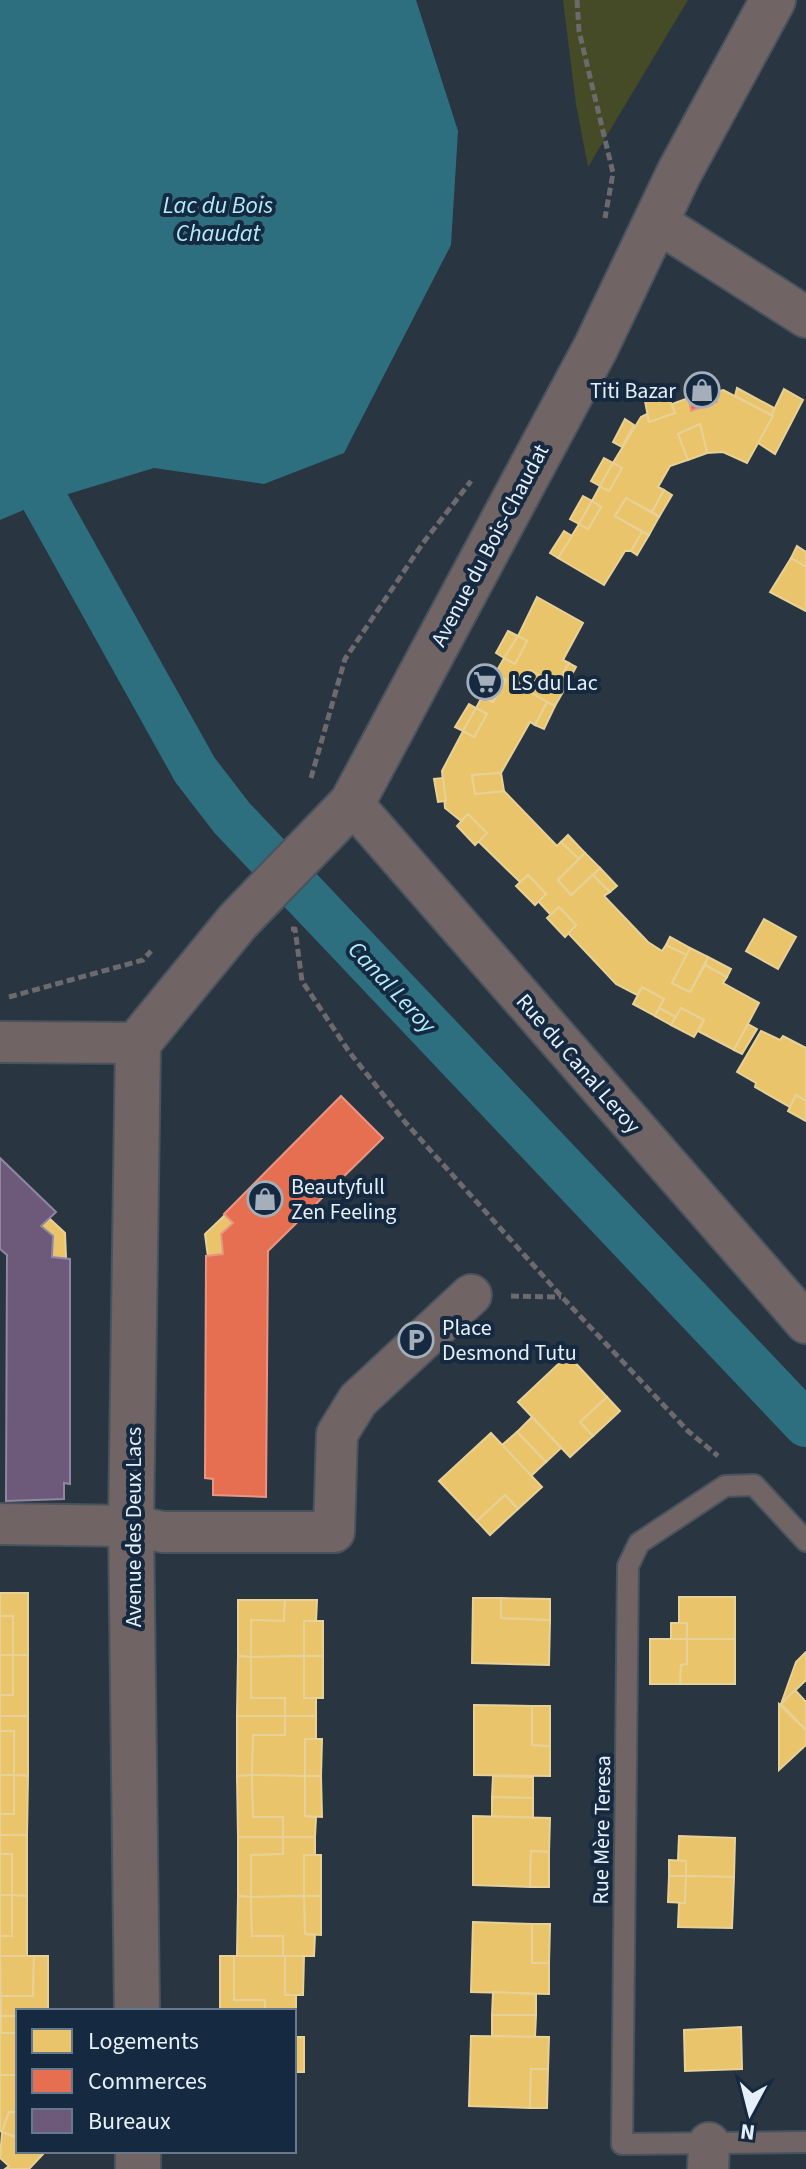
<svg xmlns="http://www.w3.org/2000/svg" width="806" height="2169" font-family="'Source Sans 3',sans-serif">
<style>
.green{fill:#454b26}
.water{fill:#2d6f7e}
.homes{fill:#e9c46a;stroke:#e8d196;stroke-width:2}
.shops{fill:#e76f51;stroke:#e79684;stroke-width:2}
.offices{fill:#6d597a;stroke:#9186a1;stroke-width:2}
.lines{fill:none;stroke-linecap:round;stroke-linejoin:round}
.canal{stroke:#2d6f7e;stroke-width:46}
.service-casing{stroke:#49535d;stroke-width:24}
.minor-casing{stroke:#49535d;stroke-width:44}
.tertiary-casing{stroke:#49535d;stroke-width:48}
.path{stroke:#6d696c;stroke-width:5;stroke-dasharray:8 4;stroke-linecap:butt}
.service{stroke:#706465;stroke-width:20}
.minor{stroke:#706465;stroke-width:40}
.tertiary{stroke:#706465;stroke-width:44}
.labels{text-anchor:middle;stroke-width:8;stroke-linejoin:round;paint-order:stroke}
.poi-label{font-size:22px;fill:#e6f0fc;stroke:#152a40;text-anchor:start}
.street-label{font-size:22px;fill:#e6f0fc;stroke:#152a40}
.water-label{font-size:24px;font-style:italic;fill:#b2edfb;stroke:#152a40}
</style>
<rect width="100%" height="100%" fill="#293541"/>
<polygon class="green" points="563,0 688,0 588,167 576,104"/>
<polygon class="water" points="0,0 416,0 458,131 451,245 344,453 264,484 154,468 45,501 0,520"/>
<g class="homes">
<polygon points="737,388 776,409 773,416 735,396"/>
<polygon points="784,389 803,400 775,454 758,443"/>
<polygon points="723,390 773,416 747,463 723,452 707,453 700,424 678,434 688,460 670,466 658,487 664,490 652,512 626,498 615,516 642,532 631,551 625,551 604,585 558,558 579,524 588,529 601,507 592,501 600,486 609,491 622,468 613,463 641,417 647,414 649,422 675,413 672,404 688,398 691,411 717,402 714,393"/>
<polygon points="668,396 675,413 649,422 645,401"/>
<polygon points="625,419 634,425 622,447 613,442"/>
<polygon points="700,424 707,453 688,460 678,434"/>
<polygon points="604,458 613,463 600,486 591,481"/>
<polygon points="613,463 622,468 609,491 600,486"/>
<polygon points="664,490 672,495 659,517 652,512"/>
<polygon points="583,496 592,501 579,524 570,519"/>
<polygon points="626,498 659,517 649,535 615,516"/>
<polygon points="592,501 601,507 588,529 579,524"/>
<polygon points="564,531 572,536 558,558 550,553"/>
<polygon points="642,532 649,535 637,555 631,551"/>
<polygon points="797,546 806,552 806,567 791,558"/>
<polygon points="791,558 806,567 806,611 770,592"/>
<polygon points="537,597 583,623 563,660 569,663 556,686 530,670 521,687 547,702 535,725 530,722 501,773 472,775 475,794 504,791 557,846 561,842 579,859 558,880 571,895 593,875 610,892 604,896 648,942 662,951 666,945 687,955 672,983 690,992 705,965 727,977 723,983 759,1003 734,1050 698,1031 704,1020 681,1008 676,1017 659,1008 664,999 642,987 637,995 616,984 568,933 576,925 559,907 551,915 538,901 546,894 528,875 520,882 478,841 487,833 468,814 461,821 445,808 442,771 463,731 474,737 487,714 476,708 482,697 493,702 506,680 495,674 504,658 515,664 527,641 518,636"/>
<polygon points="508,631 518,636 504,658 496,653"/>
<polygon points="518,636 527,641 515,664 504,658"/>
<polygon points="569,663 576,667 564,690 556,686"/>
<polygon points="530,670 564,690 555,706 521,687"/>
<polygon points="495,674 506,680 493,702 482,697"/>
<polygon points="547,702 555,706 544,729 535,725"/>
<polygon points="469,704 476,708 463,731 455,727"/>
<polygon points="476,708 487,714 474,737 463,731"/>
<polygon points="501,773 504,791 475,794 472,775"/>
<polygon points="443,778 446,801 438,802 434,779"/>
<polygon points="468,814 487,833 475,845 457,826"/>
<polygon points="568,835 585,853 579,859 561,842"/>
<polygon points="585,853 600,868 571,895 558,880"/>
<polygon points="600,868 617,886 610,892 593,875"/>
<polygon points="528,875 546,894 535,905 516,886"/>
<polygon points="559,907 576,925 565,937 547,918"/>
<polygon points="764,919 796,937 778,969 746,951"/>
<polygon points="670,937 690,948 687,955 666,945"/>
<polygon points="690,948 708,957 690,992 672,983"/>
<polygon points="708,957 731,969 727,977 705,965"/>
<polygon points="642,987 664,999 655,1016 633,1004"/>
<polygon points="659,1008 676,1017 671,1025 655,1016"/>
<polygon points="681,1008 704,1020 694,1037 671,1025"/>
<polygon points="748,1024 757,1029 742,1054 734,1050"/>
<polygon points="761,1031 780,1040 783,1036 806,1048 806,1101 796,1095 790,1107 755,1087 756,1083 737,1072"/>
<polygon points="796,1095 806,1101 806,1121 788,1111"/>
<polygon points="226,1214 233,1223 221,1234 223,1254 208,1257 205,1234"/>
<polygon points="50,1219 65,1233 66,1258 52,1257 53,1236 41,1226"/>
<polygon points="568,1355 607,1397 580,1422 593,1436 570,1457 518,1402"/>
<polygon points="607,1397 620,1411 593,1436 580,1422"/>
<polygon points="532,1417 561,1448 546,1462 517,1432"/>
<polygon points="517,1432 546,1462 531,1476 502,1445"/>
<polygon points="491,1433 542,1487 518,1509 505,1495 477,1521 439,1481"/>
<polygon points="505,1495 518,1509 490,1535 477,1521"/>
<polygon points="0,1593 28,1593 28,1655 13,1655 13,1616 0,1616"/>
<polygon points="679,1597 735,1597 735,1639 687,1639 687,1623 679,1623"/>
<polygon points="473,1598 501,1598 501,1618 550,1620 549,1665 472,1663"/>
<polygon points="501,1598 550,1599 550,1620 501,1618"/>
<polygon points="238,1600 285,1600 284,1621 251,1620 251,1657 238,1656"/>
<polygon points="285,1600 317,1600 316,1622 304,1621 304,1656 251,1657 251,1620 284,1621"/>
<rect x="0" y="1616" width="13" height="39"/>
<rect x="304" y="1621" width="19" height="35"/>
<rect x="671" y="1623" width="16" height="16"/>
<polygon points="650,1639 687,1639 687,1664 681,1665 680,1684 650,1684"/>
<polygon points="687,1639 735,1639 735,1684 680,1684 681,1665 687,1664"/>
<polygon points="806,1652 806,1680 781,1704 796,1662"/>
<rect x="0" y="1655" width="13" height="40"/>
<polygon points="13,1655 28,1655 28,1716 0,1716 0,1695 13,1695"/>
<polygon points="238,1656 251,1657 251,1698 285,1698 285,1716 237,1716"/>
<rect x="304" y="1656" width="19" height="42"/>
<polygon points="304,1656 304,1698 316,1698 316,1716 285,1716 285,1698 251,1698 251,1657"/>
<polygon points="795,1690 806,1702 806,1730 781,1704"/>
<polygon points="779,1704 806,1730 806,1745 779,1770"/>
<polygon points="474,1705 532,1706 532,1745 550,1746 550,1776 474,1775"/>
<polygon points="532,1706 550,1706 550,1746 532,1745"/>
<polygon points="0,1716 28,1716 28,1776 14,1775 14,1731 0,1731"/>
<polygon points="237,1716 285,1716 285,1735 253,1735 252,1775 237,1776"/>
<polygon points="285,1716 316,1716 316,1739 305,1739 305,1776 252,1775 253,1735 285,1735"/>
<rect x="0" y="1731" width="14" height="44"/>
<polygon points="305,1739 322,1739 321,1776 305,1776"/>
<rect x="0" y="1775" width="14" height="39"/>
<polygon points="14,1775 28,1776 27,1835 0,1835 0,1814 14,1814"/>
<polygon points="252,1775 253,1817 283,1817 283,1837 238,1837 237,1776"/>
<polygon points="252,1775 305,1776 305,1816 316,1817 315,1837 283,1837 283,1817 253,1817"/>
<polygon points="305,1776 321,1776 322,1817 305,1816"/>
<polygon points="493,1776 533,1777 533,1798 492,1797"/>
<polygon points="492,1797 533,1798 533,1818 492,1816"/>
<polygon points="473,1816 550,1818 549,1852 531,1851 530,1887 473,1885"/>
<polygon points="0,1835 27,1835 27,1896 12,1895 12,1854 0,1854"/>
<polygon points="679,1836 735,1838 734,1877 686,1876 686,1861 678,1861"/>
<polygon points="238,1837 283,1837 283,1854 251,1855 251,1897 238,1896"/>
<polygon points="283,1837 315,1837 315,1855 304,1855 304,1896 251,1897 251,1855 283,1854"/>
<polygon points="531,1851 549,1852 549,1887 530,1887"/>
<rect x="0" y="1854" width="12" height="41"/>
<rect x="304" y="1855" width="17" height="41"/>
<polygon points="669,1860 686,1861 686,1876 669,1876"/>
<polygon points="669,1876 686,1876 685,1903 668,1902"/>
<polygon points="686,1876 734,1877 732,1928 678,1927 679,1903 685,1903"/>
<rect x="0" y="1895" width="12" height="41"/>
<polygon points="12,1895 27,1896 27,1956 0,1956 0,1936 12,1936"/>
<polygon points="238,1896 251,1897 252,1936 283,1936 283,1956 237,1956"/>
<polygon points="304,1896 321,1896 321,1935 305,1934"/>
<polygon points="304,1896 305,1934 315,1935 314,1956 283,1956 283,1936 252,1936 251,1897"/>
<polygon points="473,1922 532,1924 532,1963 549,1963 549,1994 471,1992"/>
<polygon points="532,1924 550,1924 549,1963 532,1963"/>
<polygon points="0,1956 34,1956 33,1996 1,1996 1,2016"/>
<polygon points="34,1956 48,1956 48,2011 18,2011 18,2016 1,2016 1,1996 33,1996"/>
<polygon points="220,1956 234,1956 234,2000 265,2000 265,2011 220,2011"/>
<polygon points="234,1956 285,1956 285,1995 296,1995 296,2017 294,2017 294,2011 265,2011 265,2000 234,2000"/>
<polygon points="285,1956 304,1956 303,1995 285,1995"/>
<polygon points="493,1992 536,1994 536,2015 492,2015"/>
<polygon points="492,2015 536,2015 535,2037 492,2036"/>
<polygon points="0,2016 1,2033 18,2033 18,2075 0,2075"/>
<rect x="1" y="2016" width="17" height="17"/>
<polygon points="741,2027 742,2069 685,2071 684,2030"/>
<polygon points="471,2036 549,2037 548,2069 531,2069 530,2108 469,2106"/>
<rect x="294" y="2037" width="10" height="35"/>
<polygon points="531,2069 548,2069 547,2108 530,2108"/>
<polygon points="0,2075 18,2075 18,2112 9,2112 2,2132 0,2131"/>
<polygon points="9,2112 18,2112 18,2138 2,2132"/>
<polygon points="2,2132 18,2138 18,2151 46,2151 29,2169 5,2169 9,2166 0,2158"/>
</g>
<g class="shops">
<polygon points="711,385 717,402 691,411 687,390"/>
<polygon points="488,669 495,674 482,697 475,693"/>
<polygon points="341,1096 383,1138 268,1251 266,1497 213,1495 213,1479 205,1478 206,1256 223,1254 221,1234 233,1223 224,1214"/>
</g>
<polygon class="offices" points="0,1158 56,1212 41,1226 53,1236 52,1257 70,1259 70,1484 64,1483 64,1499 6,1501 7,1255 0,1249"/>
<g class="lines">
<polyline class="canal" points="45,501 195,770 232,818 806,1424"/>
<defs>
<polyline id="service" points="806,1541 754,1485 725,1486 639,1543 628,1566 622,2144 806,2142"/>
<g id="minor">
<polyline points="657,222 806,317"/>
<polyline points="352,803 806,1323"/>
<polyline points="0,1042 138,1043"/>
<polyline points="0,1524 131,1526 163,1532 334,1532 337,1434 358,1400 471,1295"/>
<polyline points="708,2169 709,2143"/>
</g>
<g id="tertiary">
<polyline points="137,2011 131,1526 138,1043 238,921 352,803 596,347 679,173 773,0"/>
<polyline points="138,2151 138,2169"/>
</g>
</defs>
<use href="#service" class="service-casing"/>
<use href="#minor" class="minor-casing"/>
<use href="#tertiary" class="tertiary-casing"/>
<g class="path">
<polyline points="577,0 579,31 613,173 605,218"/>
<polyline points="311,778 345,659 423,543 471,481"/>
<polyline points="291,929 295,929 302,981 350,1053 405,1122 562,1297 688,1431 718,1456"/>
<polyline points="9,997 143,960 151,951"/>
<polyline points="511,1296 561,1297"/>
</g>
<use href="#service" class="service"/>
<use href="#minor" class="minor"/>
<use href="#tertiary" class="tertiary"/>
</g>
<defs>
<symbol id="shop-ring" viewBox="-11 -11 22 22"><circle r="9.5" fill="#152a40" stroke="#a4afbb" stroke-width="1.5"/><path d="M-5-2.5h2.3a2.7 3.5 0 0 1 5.4 0H5L5.5 6h-11ZM-1.5-2.5h3a1.5 2.3 0 0 0-3 0Z" fill="#a4afbb"/></symbol>
<symbol id="supermarket-ring" viewBox="-11 -11 22 22"><circle r="9.5" fill="#152a40" stroke="#a4afbb" stroke-width="1.5"/><path d="M-6-5.5h2.5l.6 2H6L4.5 2H-2.5L-4.4-4H-6ZM-1.5 3.2a1.3 1.3 0 1 0 .1 0ZM3 3.2a1.3 1.3 0 1 0 .1 0Z" fill="#a4afbb"/></symbol>
<symbol id="parking-ring" viewBox="-11 -11 22 22"><circle r="9.5" fill="#152a40" stroke="#a4afbb" stroke-width="1.5"/><path d="M-3.5-5.5H1a3.5 3.5 0 0 1 0 7H-1V5.5H-3.5ZM-1-3.4V-.6H.8a1.4 1.4 0 0 0 0-2.8Z" fill="#a4afbb"/></symbol>
</defs>
<g fill-rule="evenodd">
<use href="#shop-ring" x="682" y="370" width="40" height="40"/>
<use href="#supermarket-ring" x="465" y="662" width="40" height="40"/>
<use href="#shop-ring" x="245" y="1179" width="40" height="40"/>
<use href="#parking-ring" x="396" y="1320" width="40" height="40"/>
</g>
<g class="labels">
<g class="poi-label">
<text x="676" y="398" text-anchor="end">Titi Bazar</text>
<text x="511" y="690">LS du Lac</text>
<text x="291" y="1194">Beautyfull<tspan x="291" dy="25">Zen Feeling</tspan></text>
<text x="442" y="1335">Place<tspan x="442" dy="25">Desmond Tutu</tspan></text>
</g>
<g class="street-label">
<text transform="translate(489 545) rotate(-62)" y="8">Avenue du Bois-Chaudat</text>
<text transform="translate(579 1063) rotate(49)" y="8">Rue du Canal Leroy</text>
<text transform="translate(133 1527) rotate(-90)" y="8">Avenue des Deux Lacs</text>
<text transform="translate(601 1830) rotate(-89)" y="8">Rue Mère Teresa</text>
</g>
<g class="water-label">
<text x="218" y="213">Lac du Bois<tspan x="218" dy="28">Chaudat</tspan></text>
<text transform="translate(392 987) rotate(47)" y="8">Canal Leroy</text>
</g>
</g>
<rect x="16" y="2009" width="280" height="144" fill="#152a40" stroke="#69798b" stroke-width="2"/>
<rect x="32" y="2029" width="40" height="24" fill="#e9c46a" stroke="#69798b" stroke-width="2"/>
<text x="88" y="2049" font-size="24" fill="#e6f0fc">Logements</text>
<rect x="32" y="2069" width="40" height="24" fill="#e76f51" stroke="#69798b" stroke-width="2"/>
<text x="88" y="2089" font-size="24" fill="#e6f0fc">Commerces</text>
<rect x="32" y="2109" width="40" height="24" fill="#6d597a" stroke="#69798b" stroke-width="2"/>
<text x="88" y="2129" font-size="24" fill="#e6f0fc">Bureaux</text>
<g transform="translate(750 2113) rotate(187)" stroke="#152a40" stroke-width="6" paint-order="stroke">
<path d="M0-6L14 30L0 20L-14 30Z" fill="#e6f0fc"/>
<text y="-12" font-size="22" font-weight="bold" text-anchor="middle" fill="#e6f0fc">N</text>
</g>
</svg>
